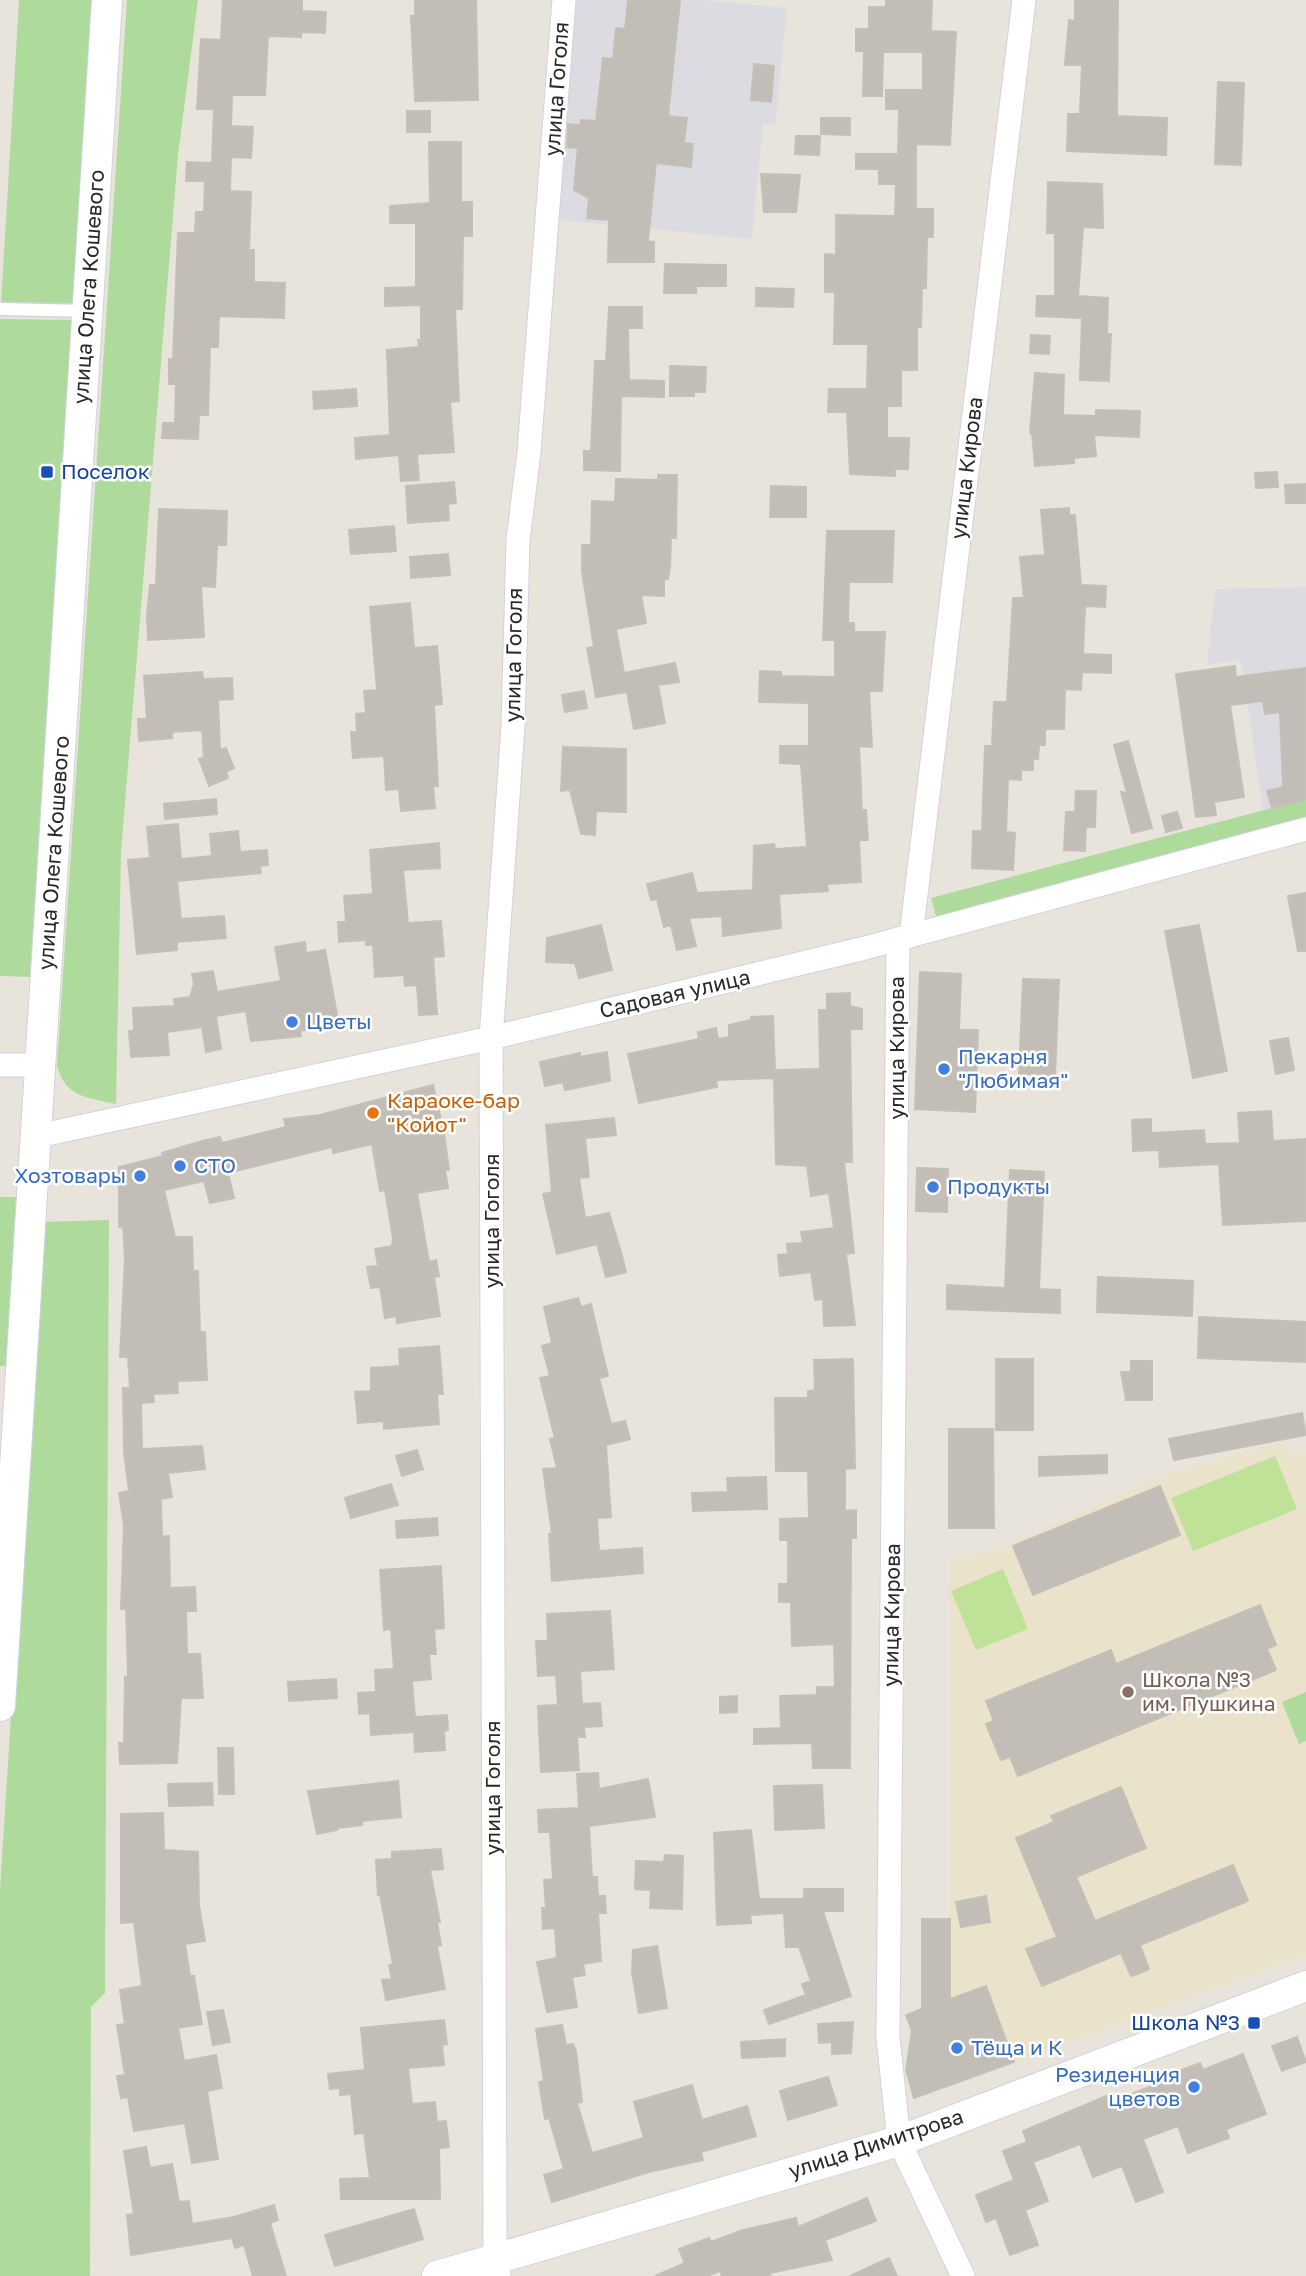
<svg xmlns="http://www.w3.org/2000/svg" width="1306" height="2276" font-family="'Golos Text',sans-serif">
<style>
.industrial{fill:#dddbe2}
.education{fill:#eae2cb}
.green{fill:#aedb9c}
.pitch{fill:#bfe298}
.building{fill:#c2beb7;stroke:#c4c0b5;stroke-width:2}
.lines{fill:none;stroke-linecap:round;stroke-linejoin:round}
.service-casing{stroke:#d0d2e0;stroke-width:15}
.minor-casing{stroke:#d0d2e0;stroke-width:25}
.tertiary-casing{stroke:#d0d2e0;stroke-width:32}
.service{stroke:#fff;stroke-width:12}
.minor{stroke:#fff;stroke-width:23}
.tertiary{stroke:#fff;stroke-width:30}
.transit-dot{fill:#1a4fb4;stroke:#fff;stroke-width:2.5}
.shop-dot{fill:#3f7fe0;stroke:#fff;stroke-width:2.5}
.food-dot{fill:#e8710a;stroke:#fff;stroke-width:2.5}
.education-dot{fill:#8d6e63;stroke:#fff;stroke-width:2.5}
.labels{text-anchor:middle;stroke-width:5;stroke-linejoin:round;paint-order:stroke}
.street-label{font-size:21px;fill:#282828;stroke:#fff}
.transit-label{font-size:21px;fill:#164399;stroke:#fff;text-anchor:start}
.shop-label{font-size:21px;fill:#366cbe;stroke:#fff;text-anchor:start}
.food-label{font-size:21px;fill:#c56008;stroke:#fff;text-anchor:start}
.education-label{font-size:21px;fill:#785e54;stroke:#fff;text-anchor:start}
</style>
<rect width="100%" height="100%" fill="#e9e4db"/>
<g class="industrial">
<polygon points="569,0 703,0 787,8 775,125 763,124 752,239 551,219"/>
<polygon points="1306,587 1306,799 1263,811 1241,660 1207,665 1215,589"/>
</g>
<polygon class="education" points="1286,1441 1292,1457 1306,1451 1306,1955 1014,2062 986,1986 949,1999 949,1559 999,1550 1162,1475"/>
<g class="green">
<polygon points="19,0 92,0 73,303 1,304"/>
<path d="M127 0H198L178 155 121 852 116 1104C87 1097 66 1098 57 1066Z"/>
<polygon points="0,319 72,320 30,977 0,976"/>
<polygon points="1306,799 1306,824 937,920 931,898"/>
<polygon points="0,1197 16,1197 6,1366 0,1366"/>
<polygon points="109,1220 105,1993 91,2007 90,2276 0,2276 0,1890 42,1222"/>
<polygon points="1306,1692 1306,1741 1299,1744 1282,1702"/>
</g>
<g class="pitch">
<polygon points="1275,1456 1297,1509 1193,1551 1171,1498"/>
<polygon points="1003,1569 1028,1629 976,1650 951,1591"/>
</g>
<g class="building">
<polygon points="223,0 302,1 302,11 326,12 325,33 301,32 301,37 268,36 265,95 232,95 231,126 253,127 251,158 231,157 230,191 251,192 249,250 254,250 254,282 285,283 284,318 219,316 218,347 210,347 208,415 199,415 198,439 162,438 163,423 175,423 176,384 169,384 169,359 173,359 178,233 195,233 196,212 204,212 205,181 186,181 187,162 212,163 214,109 197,109 201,39 221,40"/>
<polygon points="476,0 478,100 415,101 411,16 415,16 415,1"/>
<polygon points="628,0 680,0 668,116 687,118 684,143 693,144 691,167 656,163 648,241 654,242 654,262 608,262 609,220 587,218 589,198 574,190 578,148 567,147 568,124 580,125 581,120 596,121 603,58 613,59 616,28 625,29"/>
<polygon points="886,0 932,0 931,31 956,32 950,145 916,144 916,209 933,209 933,237 927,237 926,288 922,288 921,327 917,327 917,370 901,370 901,406 887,406 887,438 909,438 908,469 895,469 895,476 850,474 847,412 828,412 829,389 867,389 868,344 834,344 835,292 825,292 825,254 836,255 836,215 895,216 896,184 879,184 879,169 856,169 856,154 898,154 899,109 886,109 886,90 923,90 923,52 883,52 882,96 863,96 864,51 856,51 856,29 869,29 869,7 886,7"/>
<polygon points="1075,0 1118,0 1117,116 1167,118 1166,155 1067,151 1068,114 1080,114 1082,65 1065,65 1069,20 1075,21"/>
<polygon points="754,64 774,66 771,102 751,100"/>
<polygon points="1218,82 1244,83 1241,165 1215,164"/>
<rect x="407" y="111" width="23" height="21"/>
<polygon points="821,118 850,118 850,135 821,134"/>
<polygon points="796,136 820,136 819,155 795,154"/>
<polygon points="429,142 461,142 461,202 472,202 472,236 463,236 462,309 455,309 459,401 450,402 454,452 417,454 419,480 401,481 399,455 356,459 355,438 390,435 387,350 419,347 418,340 421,340 421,305 385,306 385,288 416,287 416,223 390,223 390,206 430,203"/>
<polygon points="761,174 800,175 796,212 764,212"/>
<polygon points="1048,182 1102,184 1103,228 1083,227 1078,296 1108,298 1107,334 1111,334 1109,381 1080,380 1082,318 1036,316 1037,296 1055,296 1055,233 1047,233"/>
<polygon points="665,264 726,265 726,286 696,286 696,293 664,293"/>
<polygon points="756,288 794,289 793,307 756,306"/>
<polygon points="609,307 642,307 642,328 628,328 629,380 664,381 664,397 621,396 620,471 584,470 584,451 591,451 595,361 606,361"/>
<polygon points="1031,335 1050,336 1049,354 1030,353"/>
<polygon points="670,366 706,367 705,392 694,392 694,396 670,396"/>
<polygon points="1035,373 1064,375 1063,415 1096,416 1096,410 1140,411 1139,437 1094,435 1096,456 1074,458 1074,463 1035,466 1032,434 1030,433"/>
<polygon points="356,389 357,406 314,409 313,392"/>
<polygon points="1277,472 1278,487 1256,488 1255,473"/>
<polygon points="658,475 677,475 676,538 671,538 670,567 668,579 664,579 664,596 641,595 646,623 616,629 624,673 675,663 679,682 658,685 665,723 634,729 627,692 596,697 587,648 594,647 582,571 582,545 591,545 592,501 615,502 616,479 658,480"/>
<polygon points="454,482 456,503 448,504 449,520 408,523 406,486"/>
<polygon points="1306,484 1306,503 1286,503 1285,485"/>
<polygon points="771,486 806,487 806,517 770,517"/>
<polygon points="1069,508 1069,515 1075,515 1081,585 1106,586 1105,607 1085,606 1083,654 1111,655 1111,673 1082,672 1081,690 1065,689 1064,729 1045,729 1045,745 1039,745 1038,759 1033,759 1033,770 1021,770 1021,780 1008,779 1006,832 1015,833 1013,870 972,868 973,831 982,831 985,746 992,746 994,702 1007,702 1013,598 1024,598 1020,557 1045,555 1041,510"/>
<polygon points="159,509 227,511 226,545 217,545 215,587 201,586 204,637 148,640 147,615 150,585 156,585"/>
<polygon points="394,526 396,551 351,554 349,530"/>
<polygon points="827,531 894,531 892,582 849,582 848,623 854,623 854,632 885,632 882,691 869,691 872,747 859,746 862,810 866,810 868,840 859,840 861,882 827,884 828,891 779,894 781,928 723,936 722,916 689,918 696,946 677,950 671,925 664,927 657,899 651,900 647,884 692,873 697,893 753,890 754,846 774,844 775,849 807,847 801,764 780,763 780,746 809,746 809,703 759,702 760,671 781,672 781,676 835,677 835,640 823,640"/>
<polygon points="448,554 450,575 411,578 410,557"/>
<polygon points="410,603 414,648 437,646 442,704 434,705 438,786 433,786 435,808 401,811 399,789 386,790 384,756 353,758 351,732 357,732 356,714 366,713 364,691 377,690 370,607"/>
<polygon points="1235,666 1236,677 1306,668 1306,799 1272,808 1267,791 1283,787 1280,712 1265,714 1263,701 1230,705 1244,797 1214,802 1216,815 1196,817 1176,674"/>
<polygon points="202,672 203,679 232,678 233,699 218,700 220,750 226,748 234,768 226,772 228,778 209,786 199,759 204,757 202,730 172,732 172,738 139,741 138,719 147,719 144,676"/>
<polygon points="584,691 587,708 565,712 562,695"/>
<polygon points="1128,741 1152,828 1132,833 1121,792 1127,793 1114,745"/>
<polygon points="563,747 626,749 626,812 596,811 595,835 581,834 570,790 561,791"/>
<polygon points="1076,791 1096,791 1095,827 1086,827 1085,851 1064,850 1066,812 1075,812"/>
<polygon points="216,799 217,814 165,819 164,804"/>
<polygon points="1177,812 1182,828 1166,832 1162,816"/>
<polygon points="178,824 181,859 212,856 210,834 238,831 240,852 267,850 268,865 260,866 261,873 177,881 181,919 224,916 226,938 177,942 177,950 137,954 128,860 150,858 147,827"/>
<polygon points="439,843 440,868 403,870 408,923 441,921 444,956 433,957 437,1014 419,1015 417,985 405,986 404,975 375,977 373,945 366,945 366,940 339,942 338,922 346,922 344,896 373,894 370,850"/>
<polygon points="1306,893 1306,951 1298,951 1288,896"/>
<polygon points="601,925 612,970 579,978 575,963 546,962 547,938"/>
<polygon points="1199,925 1227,1071 1193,1078 1165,931"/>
<polygon points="305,942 306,953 325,950 339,1025 300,1031 301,1036 251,1041 246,1011 216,1016 221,1049 206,1052 202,1027 167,1032 169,1055 131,1057 129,1031 134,1031 133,1008 175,1006 174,999 190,997 194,984 192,974 213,971 217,992 281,981 275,947"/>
<polygon points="920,972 961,974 959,1030 978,1030 975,1112 915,1109"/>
<polygon points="1023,979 1059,980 1055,1075 1019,1074"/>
<polygon points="850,993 850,1006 862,1009 862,1029 850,1029 852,1162 844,1162 854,1253 846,1254 855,1325 824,1326 823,1299 815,1300 811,1272 780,1276 778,1255 788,1254 787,1244 803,1243 801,1232 834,1228 829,1193 811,1196 807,1166 776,1164 774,1078 716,1080 717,1087 639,1103 628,1054 699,1039 698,1032 716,1028 718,1039 729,1037 729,1025 751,1020 751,1017 773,1016 775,1070 820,1069 819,1010 827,1010 827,994"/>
<polygon points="1288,1038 1294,1070 1276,1074 1270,1041"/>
<polygon points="607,1052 610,1081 565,1090 563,1082 545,1086 540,1062 580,1053 580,1057"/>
<polygon points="433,1085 444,1133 449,1170 445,1170 448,1188 417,1193 429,1262 436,1260 439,1276 434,1277 440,1316 397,1323 396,1316 385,1318 380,1287 371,1288 367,1267 378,1266 375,1249 392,1246 393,1238 385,1190 380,1191 372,1144 333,1153 332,1147 228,1173 234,1198 210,1203 204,1181 164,1190 175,1237 192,1237 193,1271 198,1271 200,1332 205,1332 207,1380 177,1381 178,1393 153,1394 154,1402 141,1403 142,1449 202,1446 205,1469 168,1473 172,1497 161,1499 162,1537 169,1536 170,1588 195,1587 196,1611 186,1611 187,1654 200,1654 203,1698 181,1698 177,1763 120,1764 119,1743 124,1743 125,1677 128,1677 126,1609 121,1609 124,1525 119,1493 129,1491 124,1452 123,1388 130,1388 128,1357 120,1357 125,1259 123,1226 119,1227 119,1167 163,1156 162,1153 202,1141 220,1137 222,1143 286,1127 284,1119 320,1115"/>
<polygon points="1271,1111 1273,1141 1306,1139 1306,1221 1223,1225 1219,1164 1160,1167 1159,1150 1133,1151 1132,1120 1151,1119 1151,1133 1204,1130 1205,1144 1240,1143 1238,1113"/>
<polygon points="614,1118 616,1135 585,1138 589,1177 579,1178 585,1218 609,1213 621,1252 626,1272 606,1277 597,1244 557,1254 543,1194 552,1192 546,1125"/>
<polygon points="917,1168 948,1169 947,1212 916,1211"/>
<polygon points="1010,1170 1044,1172 1039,1289 1060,1290 1060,1313 947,1309 947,1285 1005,1288"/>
<polygon points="1098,1277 1193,1281 1192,1316 1097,1312"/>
<polygon points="578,1298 581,1307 591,1304 608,1376 599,1378 611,1424 625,1421 630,1439 606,1445 611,1517 597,1518 599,1551 642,1548 643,1573 552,1581 549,1534 552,1534 543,1469 557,1468 550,1439 555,1438 540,1378 550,1376 542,1346 552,1343 544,1307"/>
<polygon points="1199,1317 1306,1322 1306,1362 1198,1358"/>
<polygon points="439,1346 443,1394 437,1394 439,1424 384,1429 384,1421 358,1423 355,1392 371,1391 371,1368 400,1366 399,1349"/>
<polygon points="853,1359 855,1468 845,1469 845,1511 856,1510 856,1538 851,1538 850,1768 813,1768 812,1743 754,1744 754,1729 781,1728 780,1696 817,1695 817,1687 835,1687 834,1644 792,1646 791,1602 779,1602 779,1584 788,1584 788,1540 780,1540 780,1519 809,1518 808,1471 776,1471 775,1398 808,1398 808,1391 815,1390 814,1360"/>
<rect x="996" y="1359" width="37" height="71"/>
<polygon points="1131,1361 1152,1361 1152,1400 1126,1400 1121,1372 1131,1372"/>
<polygon points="1302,1413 1306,1435 1174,1460 1169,1439"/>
<polygon points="949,1429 993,1429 994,1528 949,1528"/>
<polygon points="417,1450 423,1469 402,1476 396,1456"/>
<polygon points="1107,1455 1107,1473 1039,1476 1039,1457"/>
<polygon points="766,1477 767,1509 693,1511 692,1493 728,1492 727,1478"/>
<polygon points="391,1484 398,1505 351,1518 345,1498"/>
<polygon points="1160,1486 1180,1535 1033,1595 1013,1546"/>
<polygon points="437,1518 438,1535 397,1538 396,1521"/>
<polygon points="441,1566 444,1628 434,1629 436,1654 429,1654 431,1679 412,1681 415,1717 447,1715 448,1730 444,1731 445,1750 415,1752 414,1732 371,1735 370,1713 359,1714 358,1693 376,1692 375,1670 394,1669 391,1629 384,1630 380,1570"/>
<polygon points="1260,1605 1276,1645 1267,1649 1276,1670 1018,1776 1010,1757 1001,1760 986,1724 994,1721 986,1701 1111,1650 1116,1664"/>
<polygon points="610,1611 614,1669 580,1671 582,1704 600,1703 602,1726 584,1727 585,1737 577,1737 579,1770 541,1772 538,1706 558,1705 556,1675 538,1676 536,1641 548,1641 547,1614"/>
<polygon points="336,1679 337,1698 289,1701 288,1682"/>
<polygon points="737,1696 737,1712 720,1713 720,1697"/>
<polygon points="218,1748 233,1748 234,1794 219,1794"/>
<polygon points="598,1773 599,1789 648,1779 655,1817 589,1826 592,1877 597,1877 598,1896 605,1896 606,1913 598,1913 601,1961 583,1964 585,1975 572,1977 577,2007 547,2012 537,1962 557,1958 555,1928 543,1929 542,1908 546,1908 544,1880 553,1879 550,1832 539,1832 538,1810 579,1808 577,1774"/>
<polygon points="398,1781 401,1817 362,1821 362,1825 337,1828 337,1830 317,1834 308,1791"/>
<polygon points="212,1783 213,1805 169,1806 168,1784"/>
<polygon points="822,1785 824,1828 775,1830 774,1786"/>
<polygon points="1121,1787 1146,1848 1076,1877 1095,1921 1233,1865 1248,1901 1140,1945 1149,1969 1140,1973 1131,1976 1121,1953 1042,1986 1026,1949 1057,1937 1016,1838 1054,1822 1051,1816"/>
<polygon points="163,1813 164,1850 198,1852 199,1906 205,1941 185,1944 190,1976 194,1976 202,2024 178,2028 184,2061 216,2055 222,2088 207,2091 218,2159 192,2163 185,2123 134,2131 128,2097 121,2098 117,2076 125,2075 117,2025 125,2024 120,1990 142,1986 134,1922 121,1923 121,1814"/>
<polygon points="751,1830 759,1899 804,1899 804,1889 843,1889 843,1911 823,1911 851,1996 769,2024 764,2010 806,1995 802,1984 811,1981 799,1947 786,1947 784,1913 750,1915 751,1923 717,1925 714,1833"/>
<polygon points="441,1849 443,1869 430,1870 440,1922 437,1922 441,1945 437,1946 445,1989 386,2000 382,1980 392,1979 389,1965 393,1964 380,1895 378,1895 376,1860 392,1859 392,1852"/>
<polygon points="665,1855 683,1856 682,1909 650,1908 651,1890 635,1889 636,1861 664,1862"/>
<polygon points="986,1896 990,1922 961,1927 956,1902"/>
<polygon points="922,1919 950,1919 950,1999 986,1986 1014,2062 914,2098 906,2070 912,2031 906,2015 922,2009"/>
<polygon points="657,1946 667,2008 639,2013 632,1972 633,1950"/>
<polygon points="223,2010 230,2042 213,2045 207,2012"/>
<polygon points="444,2020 447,2044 442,2045 444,2065 408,2068 412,2104 435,2102 437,2122 446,2121 449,2147 439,2148 440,2199 341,2199 340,2179 370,2178 364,2133 355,2134 351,2094 340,2095 340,2088 330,2089 328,2074 365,2070 361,2028"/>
<polygon points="853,2022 851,2053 832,2054 832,2042 819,2043 818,2024"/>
<polygon points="562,2025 566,2045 573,2044 576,2051 582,2102 577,2103 592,2153 644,2138 634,2102 692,2085 702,2120 747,2106 756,2136 701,2152 703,2160 649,2172 552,2202 544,2175 564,2169 549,2118 545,2119 539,2082 544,2081 536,2029"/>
<polygon points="1297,2037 1306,2062 1282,2071 1272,2046"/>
<polygon points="785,2039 785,2056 742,2058 741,2042"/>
<polygon points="1243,2054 1266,2114 1226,2129 1229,2138 1188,2153 1178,2126 1143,2139 1163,2192 1136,2202 1122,2166 1093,2177 1080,2144 1033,2162 1048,2201 1025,2210 1038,2245 1010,2255 996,2218 986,2222 976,2195 1014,2180 1003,2151 1027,2142 1023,2131 1106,2096 1108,2103 1173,2078 1171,2074 1200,2063 1203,2070"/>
<polygon points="828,2077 837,2105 788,2120 780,2091"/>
<polygon points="146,2147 150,2168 172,2164 179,2202 189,2201 192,2224 234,2217 274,2205 278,2220 270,2223 286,2276 253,2276 244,2245 235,2248 232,2238 131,2255 127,2215 134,2214 124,2151"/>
<polygon points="867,2198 876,2221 825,2240 832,2260 770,2273 771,2276 722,2276 720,2271 707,2276 655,2276 685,2263 679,2249 709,2238 711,2242 743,2230 796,2218 798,2227"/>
<polygon points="414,2209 423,2239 335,2266 325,2235"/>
<polygon points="889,2258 897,2276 850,2276"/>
</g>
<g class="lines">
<defs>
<polyline id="service" points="0,309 87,311"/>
<g id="minor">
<polyline points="911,936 1024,0"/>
<polyline points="898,939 888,2037 899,2141 963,2276"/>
<polyline points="0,1065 41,1065"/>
<polyline points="38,1136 491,1038 865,948 1306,829"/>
<polyline points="499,2276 495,2260 495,2229 491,1038 513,726 518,540 529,452 564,0"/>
</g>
<g id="tertiary">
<polyline points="0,1706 107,0"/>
<polyline points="437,2276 899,2141 1306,1986"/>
</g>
</defs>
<use href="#service" class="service-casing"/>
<use href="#minor" class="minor-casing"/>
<use href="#tertiary" class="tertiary-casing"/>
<use href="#service" class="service"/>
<use href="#minor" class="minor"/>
<use href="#tertiary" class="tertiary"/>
</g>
<g class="transit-dot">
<rect x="40" y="465" width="14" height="14" rx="3.5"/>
<rect x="1247" y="2016" width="14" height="14" rx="3.5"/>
</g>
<g class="shop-dot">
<circle cx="292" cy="1022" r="7"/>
<circle cx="944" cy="1069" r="7"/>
<circle cx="180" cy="1166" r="7"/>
<circle cx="140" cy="1176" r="7"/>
<circle cx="933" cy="1187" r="7"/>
<circle cx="957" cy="2048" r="7"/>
<circle cx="1194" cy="2087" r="7"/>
</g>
<circle class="food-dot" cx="373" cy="1113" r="7"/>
<circle class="education-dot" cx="1128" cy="1692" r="7"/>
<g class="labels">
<g class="street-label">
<text transform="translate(557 89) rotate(-86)" y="7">улица Гоголя</text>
<text transform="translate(89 287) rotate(-86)" y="7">улица Олега Кошевого</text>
<text transform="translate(967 468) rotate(-83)" y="7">улица Кирова</text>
<text transform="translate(514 655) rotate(-89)" y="7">улица Гоголя</text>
<text transform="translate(54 853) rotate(-86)" y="7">улица Олега Кошевого</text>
<text transform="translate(675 994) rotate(-13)" y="7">Садовая улица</text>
<text transform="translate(897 1048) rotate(-90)" y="7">улица Кирова</text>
<text transform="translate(492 1221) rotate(-90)" y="7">улица Гоголя</text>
<text transform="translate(892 1615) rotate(-89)" y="7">улица Кирова</text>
<text transform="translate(493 1788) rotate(-90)" y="7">улица Гоголя</text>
<text transform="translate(876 2144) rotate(-18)" y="7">улица Димитрова</text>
</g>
<g class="transit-label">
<text x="61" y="479">Поселок</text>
<text x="1240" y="2030" text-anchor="end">Школа №3</text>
</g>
<g class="shop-label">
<text x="306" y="1029">Цветы</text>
<text x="958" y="1064">Пекарня<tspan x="958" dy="24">"Любимая"</tspan></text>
<text x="194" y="1173">СТО</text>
<text x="126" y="1183" text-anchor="end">Хозтовары</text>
<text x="947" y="1194">Продукты</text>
<text x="971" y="2055">Тёща и К</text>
<text x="1180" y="2082" text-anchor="end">Резиденция<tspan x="1180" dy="24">цветов</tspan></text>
</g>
<g class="food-label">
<text x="387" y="1108">Караоке-бар<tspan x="387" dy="24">"Койот"</tspan></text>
</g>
<g class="education-label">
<text x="1142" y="1687">Школа №3<tspan x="1142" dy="24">им. Пушкина</tspan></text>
</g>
</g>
</svg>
